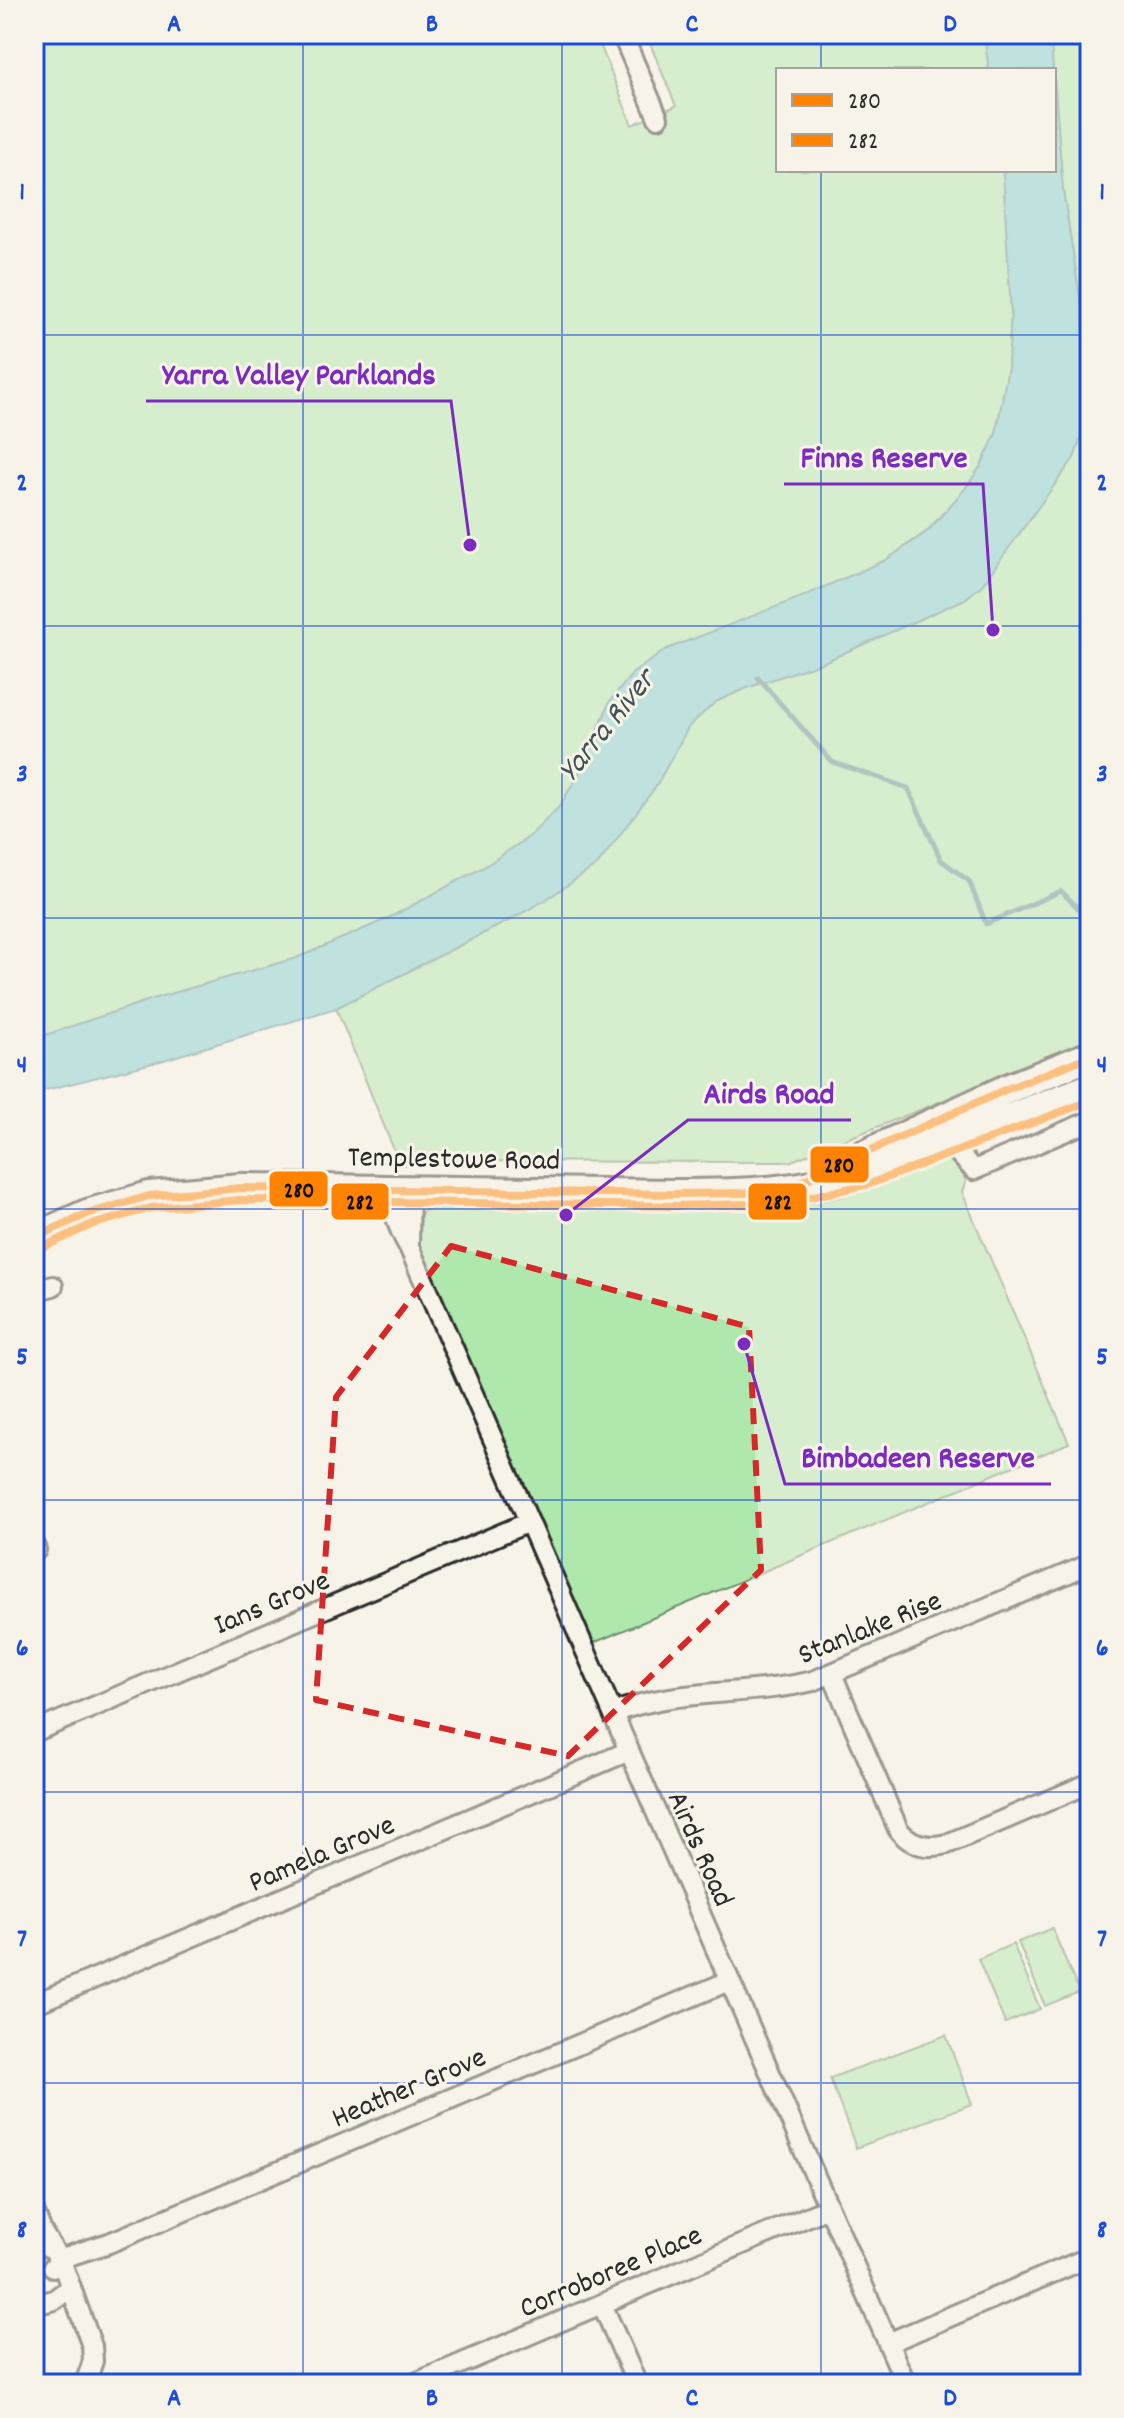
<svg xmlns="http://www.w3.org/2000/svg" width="1124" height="2418" font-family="Dekko,sans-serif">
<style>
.green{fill:#aee8ad;stroke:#6c8a6c;stroke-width:2}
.water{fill:#7dced6;stroke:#5c8d92;stroke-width:2}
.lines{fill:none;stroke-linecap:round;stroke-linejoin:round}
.stream{stroke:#5c8d92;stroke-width:5}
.street-casing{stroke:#2b2b2b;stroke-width:24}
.primary-casing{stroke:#2b2b2b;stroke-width:34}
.street{stroke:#f7f3e8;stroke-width:18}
.primary{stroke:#f7f3e8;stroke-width:28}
.bus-1-casing{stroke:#f7f3e8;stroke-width:14}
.bus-2-casing{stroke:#f7f3e8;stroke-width:14}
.bus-1{stroke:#ff8200;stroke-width:8}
.bus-2{stroke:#ff8200;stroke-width:8}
.marked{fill:none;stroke:#d62828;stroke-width:6;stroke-dasharray:16 10;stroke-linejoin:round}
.grid{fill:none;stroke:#1d4ed8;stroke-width:2;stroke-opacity:0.55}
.labels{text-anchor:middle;stroke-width:6;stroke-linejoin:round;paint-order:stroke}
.street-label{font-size:30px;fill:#2b2b2b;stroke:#f7f3e8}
.water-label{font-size:32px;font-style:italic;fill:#405456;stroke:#f7f3e8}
.leader{fill:none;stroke:#7b2cbf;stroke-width:3}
.callout-dot{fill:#7b2cbf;stroke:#f7f3e8;stroke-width:3}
.callout-label{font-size:32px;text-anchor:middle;font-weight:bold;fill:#7b2cbf;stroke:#f7f3e8;stroke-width:6;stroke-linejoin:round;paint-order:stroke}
.line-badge{stroke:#f7f3e8;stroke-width:3}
.pale-badge-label{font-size:22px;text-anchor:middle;font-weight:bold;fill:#111}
.neatline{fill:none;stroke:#1d4ed8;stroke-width:3}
.grid-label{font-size:26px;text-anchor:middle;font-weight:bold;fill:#1d4ed8}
</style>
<rect width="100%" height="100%" fill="#f7f3e8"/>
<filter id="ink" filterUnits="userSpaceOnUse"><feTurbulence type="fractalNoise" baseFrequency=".0125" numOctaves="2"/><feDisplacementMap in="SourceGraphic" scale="16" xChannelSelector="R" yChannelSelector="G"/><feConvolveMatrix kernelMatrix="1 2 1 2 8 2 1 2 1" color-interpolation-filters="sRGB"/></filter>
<g filter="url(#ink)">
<g class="green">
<polygon points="34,34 596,34 632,125 676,106 646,34 984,34 989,70 778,70 778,170 1003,170 1011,312 1008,368 996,434 981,466 965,489 927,531 886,560 804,596 610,701 584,765 560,806 529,837 484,867 389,918 297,958 156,998 34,1039"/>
<polygon points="1050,34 1090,34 1090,1042 789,1162 438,1161 400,1165 336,1008 504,923 547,899 598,864 656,786 689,726 715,702 747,688 826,661 965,599 982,585 997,563 1086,336 1063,190"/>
<polygon points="946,1156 957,1162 966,1181 962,1192 1069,1443 591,1644 418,1246 415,1237 419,1216 425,1210 436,1209 706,1211 782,1209 844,1196 923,1159"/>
<polygon points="1052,1928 1079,1992 1045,2006 1018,1942"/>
<polygon points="1013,1944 1040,2009 1005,2023 978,1959"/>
<polygon points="946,2035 972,2104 856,2148 830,2078"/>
</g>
<g class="water">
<polygon points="984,34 1050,34 1053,70 989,70"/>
<polygon points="1054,76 1063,191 1086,336 1087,402 1083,431 1074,458 982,585 965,599 826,661 747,688 715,702 689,726 656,786 598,864 547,899 504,923 336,1008 157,1062 34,1093 34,1039 156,998 297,958 389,918 484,867 529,837 560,806 584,765 610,701 633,673 667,649 804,596 886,560 928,531 965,489 981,466 996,434 1008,368 1011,312 1003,170 1054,170"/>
</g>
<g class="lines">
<polyline class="stream" points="758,678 832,762 908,788 941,860 969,881 986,924 1061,891 1090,920"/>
<defs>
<g id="street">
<polyline points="622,34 658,118"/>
<polyline points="949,1143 974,1170 1090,1121"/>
<path d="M392 1188C393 1212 397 1227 409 1247L906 2384"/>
<polyline points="409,1244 410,1189"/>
<polyline points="34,1291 53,1286"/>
<polyline points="34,1545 36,1550"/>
<path d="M832 1674 898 1829C910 1845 927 1849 947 1844L1090 1783"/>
<path d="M613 1713C679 1687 745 1697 813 1681L1090 1564"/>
<polyline points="34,1732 529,1522"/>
<polyline points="34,2004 629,1751"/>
<polyline points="34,2211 48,2247"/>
<polyline points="44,2235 62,2263 92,2346 93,2361 85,2384"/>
<polyline points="53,2267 62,2258 109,2243 729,1981"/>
<polyline points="602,2304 637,2384"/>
<polyline points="34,2305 54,2300 71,2287"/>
<polyline points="888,2343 1090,2257"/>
<polyline points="413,2384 828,2208"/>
</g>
<g id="primary">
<polyline points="849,1162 1007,1089 1090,1056"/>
<path d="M34 1238 87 1214 149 1196 241 1188 674 1194C738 1194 803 1192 865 1173L1090 1088"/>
</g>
</defs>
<use href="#street" class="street-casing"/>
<use href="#primary" class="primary-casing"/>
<use href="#street" class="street"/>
<use href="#primary" class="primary"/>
<defs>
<polyline id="bus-1" points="34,1238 87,1214 149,1196 241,1188 674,1194 744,1193 785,1189 1007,1089 1090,1056"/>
<polyline id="bus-2" points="39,1249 91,1225 151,1208 241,1200 674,1206 747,1204 796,1200 869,1184 1090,1101"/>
</defs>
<use href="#bus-1" class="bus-1-casing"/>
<use href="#bus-2" class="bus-2-casing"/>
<use href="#bus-1" class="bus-1"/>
<use href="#bus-2" class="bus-2"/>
</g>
</g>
<path d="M0 0H1124V2418H0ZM451 1246 749 1327 761 1570 568 1756 316 1700 336 1397Z" fill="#f7f3e8" fill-opacity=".55" fill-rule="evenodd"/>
<path class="marked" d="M451 1246 749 1327 761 1570 568 1756 316 1700 336 1397Z"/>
<path class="grid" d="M303 34V2384M562 34V2384M821 34V70M821 170V2384M34 335H1090M34 626H1090M34 918H1090M34 1209H1090M34 1500H1090M34 1792H1090M34 2083H1090"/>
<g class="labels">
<g class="street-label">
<text transform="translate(454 1157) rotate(1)" y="10">Templestowe Road</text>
<text transform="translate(271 1601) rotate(-23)" y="10">Ians Grove</text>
<text transform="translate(869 1626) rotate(-22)" y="10">Stanlake Rise</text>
<text transform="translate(702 1848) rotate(66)" y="10">Airds Road</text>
<text transform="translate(321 1852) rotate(-23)" y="10">Pamela Grove</text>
<text transform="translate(408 2086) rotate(-23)" y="10">Heather Grove</text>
<text transform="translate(610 2270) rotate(-23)" y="10">Corroboree Place</text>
</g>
<g class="water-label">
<text transform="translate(605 724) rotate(-51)" y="11">Yarra River</text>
</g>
</g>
<path class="leader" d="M470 545L451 401H146M993 630L983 484H784M566 1215L688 1120H851M744 1344L785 1484H1051"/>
<g class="callout-dot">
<circle cx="470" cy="545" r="8"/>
<circle cx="993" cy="630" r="8"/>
<circle cx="566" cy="1215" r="8"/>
<circle cx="744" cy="1344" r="8"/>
</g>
<g class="callout-label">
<text x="299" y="384">Yarra Valley Parklands</text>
<text x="884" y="467">Finns Reserve</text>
<text x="769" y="1103">Airds Road</text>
<text x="918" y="1467">Bimbadeen Reserve</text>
</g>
<g class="line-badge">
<rect x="809" y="1145" width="61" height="39" rx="8" fill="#ff8200"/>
<rect x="268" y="1170" width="61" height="38" rx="8" fill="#ff8200"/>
<rect x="747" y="1182" width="61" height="39" rx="8" fill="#ff8200"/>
<rect x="330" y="1182" width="60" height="39" rx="8" fill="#ff8200"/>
</g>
<g class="pale-badge-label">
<text x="839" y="1172">280</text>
<text x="299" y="1197">280</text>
<text x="778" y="1209">282</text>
<text x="360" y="1209">282</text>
</g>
<rect width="1124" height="2418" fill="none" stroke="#f7f3e8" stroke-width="88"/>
<rect x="776" y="68" width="280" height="104" fill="#f7f3e8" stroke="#a5a39c" stroke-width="2"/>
<rect x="792" y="94" width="40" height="12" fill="#ff8200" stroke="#a5a39c" stroke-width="2"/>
<text x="848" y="108" font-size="24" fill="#2b2b2b">280</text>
<rect x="792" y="134" width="40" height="12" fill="#ff8200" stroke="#a5a39c" stroke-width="2"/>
<text x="848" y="148" font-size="24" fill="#2b2b2b">282</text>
<rect x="44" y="44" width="1036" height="2330" class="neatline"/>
<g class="grid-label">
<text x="174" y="31">A</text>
<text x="432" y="31">B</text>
<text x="692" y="31">C</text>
<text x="950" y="31">D</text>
<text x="22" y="199">1</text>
<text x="1102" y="199">1</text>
<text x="22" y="490">2</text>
<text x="1102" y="490">2</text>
<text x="22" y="781">3</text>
<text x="1102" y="781">3</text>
<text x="22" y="1072">4</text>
<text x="1102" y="1072">4</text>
<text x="22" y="1364">5</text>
<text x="1102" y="1364">5</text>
<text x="22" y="1655">6</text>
<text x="1102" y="1655">6</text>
<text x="22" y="1946">7</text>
<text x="1102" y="1946">7</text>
<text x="22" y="2237">8</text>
<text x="1102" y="2237">8</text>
<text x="174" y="2405">A</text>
<text x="432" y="2405">B</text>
<text x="692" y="2405">C</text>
<text x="950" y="2405">D</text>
</g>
</svg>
